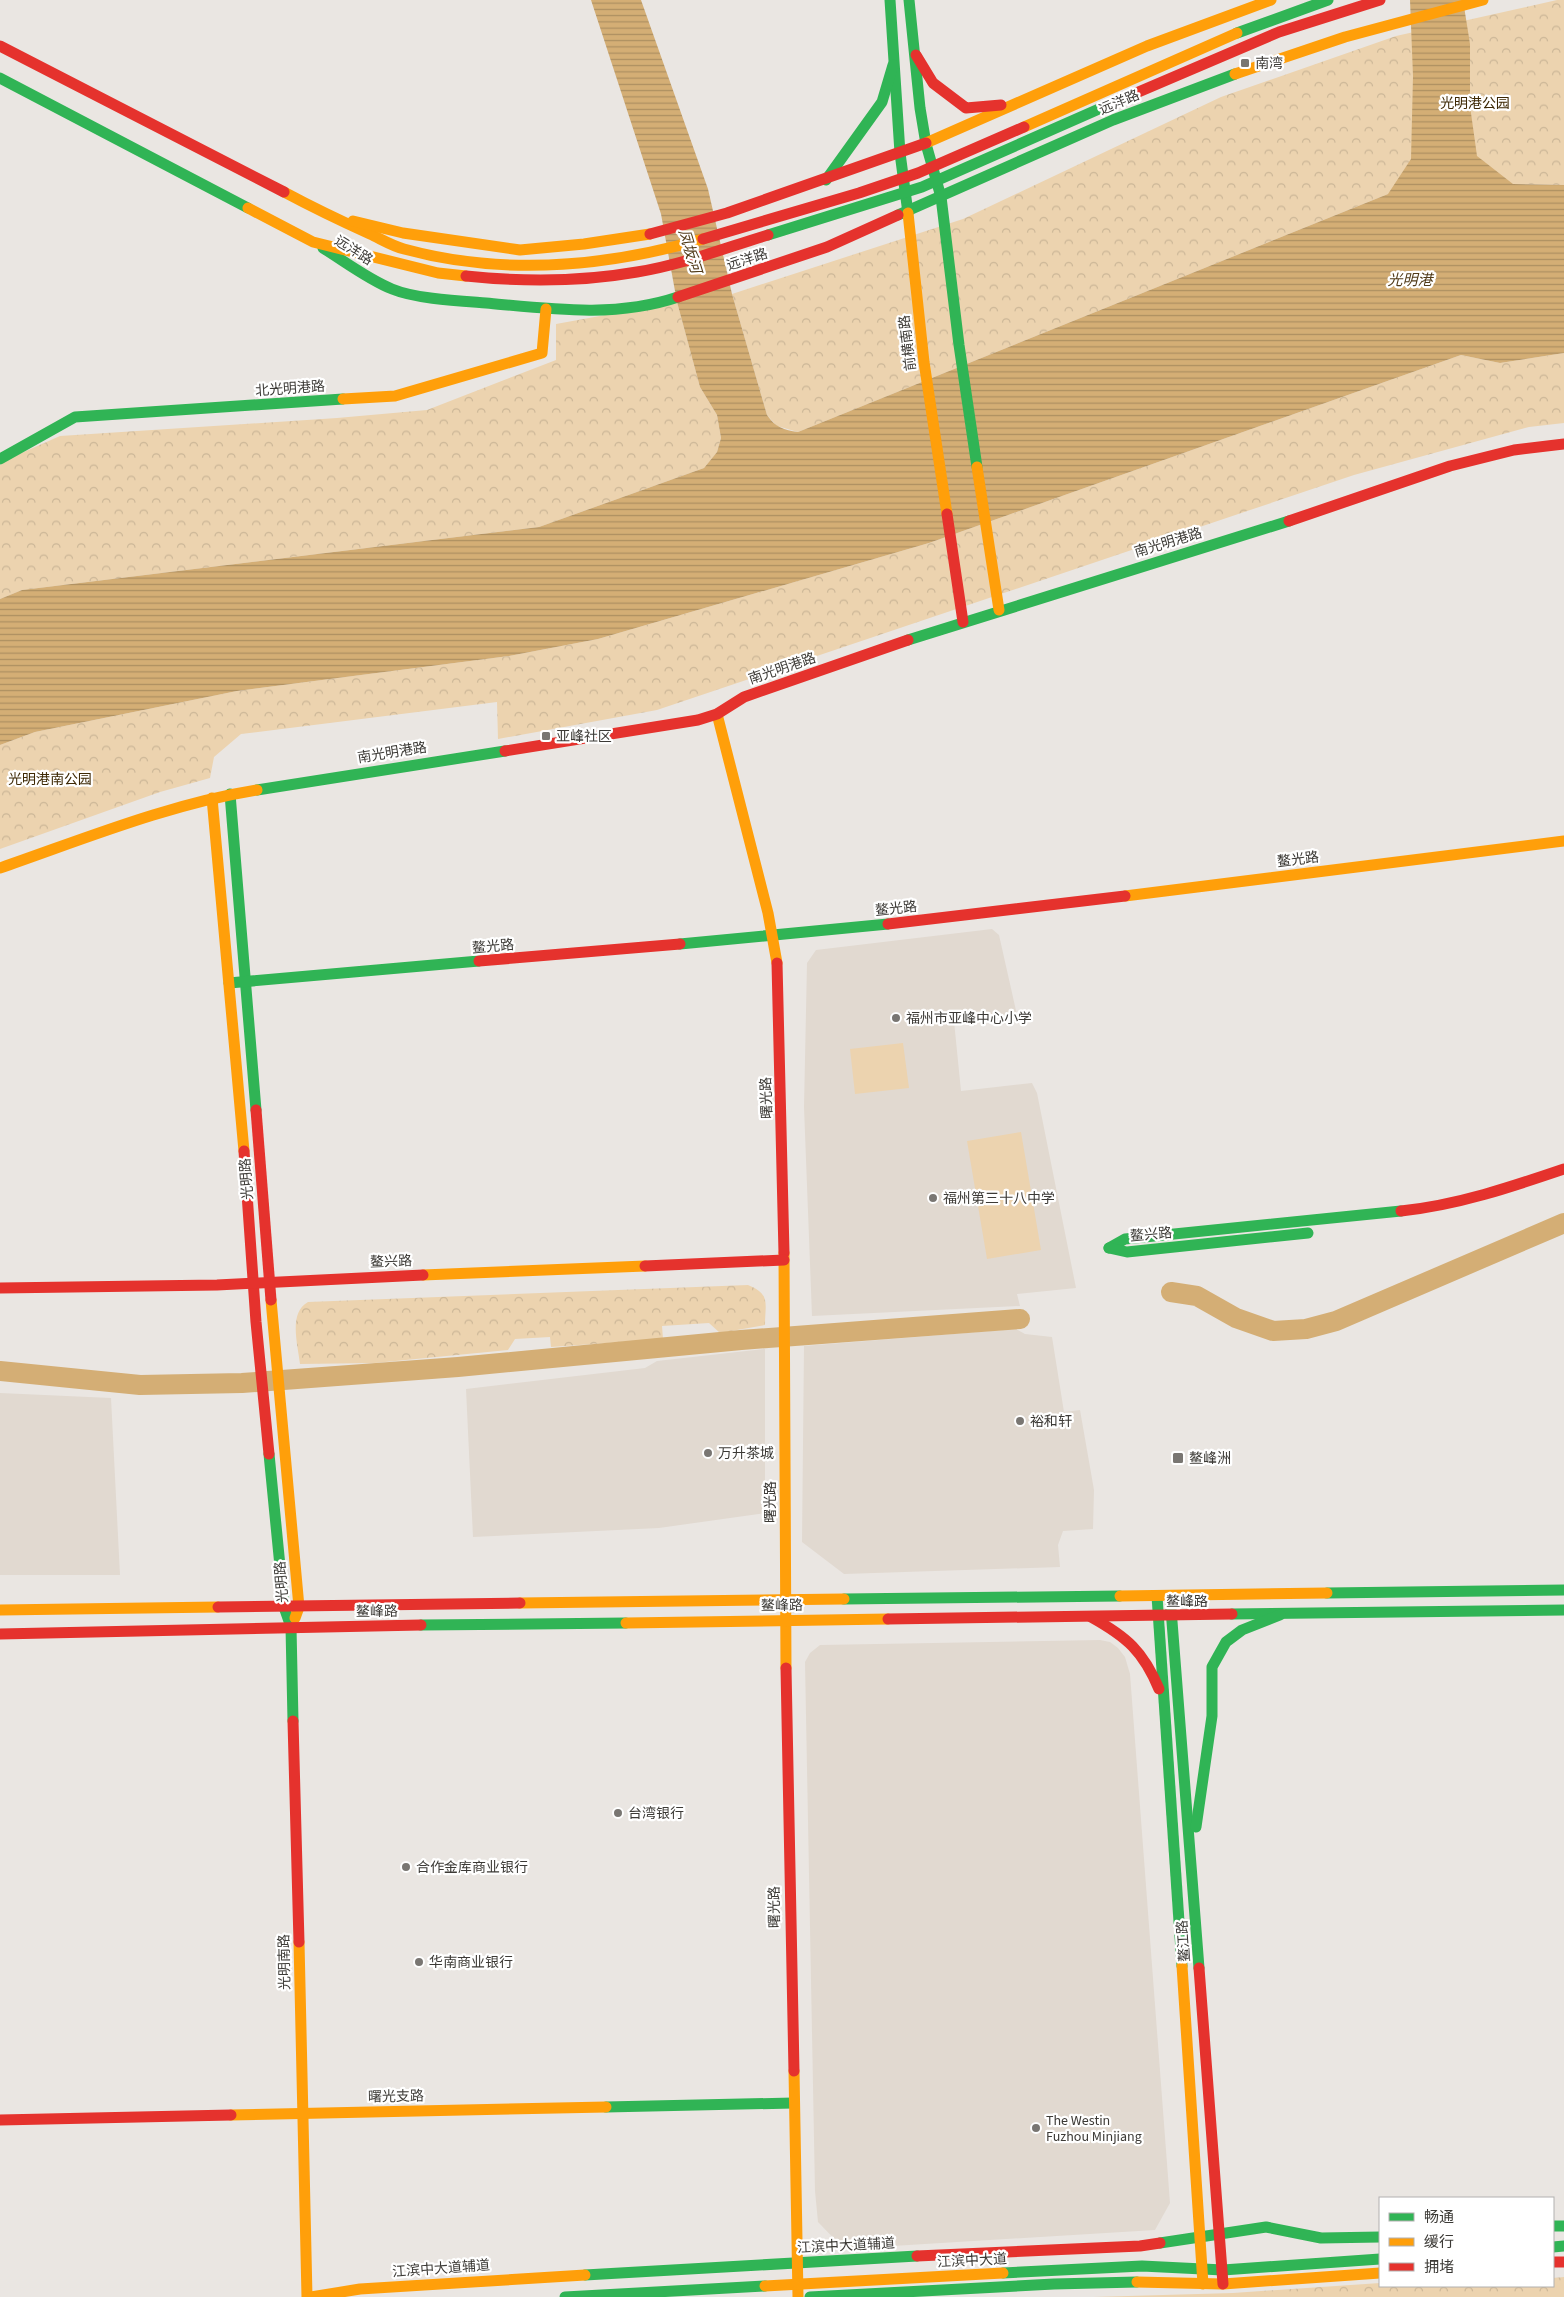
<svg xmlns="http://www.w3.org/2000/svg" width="1564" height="2297" font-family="'Source Sans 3','Noto Sans SC',sans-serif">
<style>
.built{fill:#e1d9d0}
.grass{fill:#ecd3af}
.park{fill:url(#park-crowns)}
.water{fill:url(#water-rules)}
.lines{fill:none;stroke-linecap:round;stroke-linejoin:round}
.river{stroke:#d4ae75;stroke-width:20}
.fast{stroke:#30b455;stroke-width:11}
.slow{stroke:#ff9f0a;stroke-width:11}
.jam{stroke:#e5322d;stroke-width:11}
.poi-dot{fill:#797672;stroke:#fff;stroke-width:2}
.labels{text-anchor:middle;stroke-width:4.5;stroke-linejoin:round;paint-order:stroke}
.poi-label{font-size:14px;fill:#3c3a36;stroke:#fff;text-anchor:start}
.street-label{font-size:14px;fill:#3c3a36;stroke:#fff}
.park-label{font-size:14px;fill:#3d2804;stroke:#fff}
.water-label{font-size:15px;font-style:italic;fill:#513b19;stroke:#fff}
</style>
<defs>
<pattern id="park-crowns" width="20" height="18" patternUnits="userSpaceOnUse" patternTransform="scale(1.25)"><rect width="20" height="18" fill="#ecd3af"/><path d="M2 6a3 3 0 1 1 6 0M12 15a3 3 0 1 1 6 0" fill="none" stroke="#cbb697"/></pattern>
<pattern id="water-rules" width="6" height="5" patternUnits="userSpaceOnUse" patternTransform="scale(1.25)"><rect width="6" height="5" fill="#d4ae75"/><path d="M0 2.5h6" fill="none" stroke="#ad8f61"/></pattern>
</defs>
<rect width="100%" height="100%" fill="#eae6e2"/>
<g class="built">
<polygon points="992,929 999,935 1017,1015 954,1021 961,1091 1032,1083 1037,1093 1076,1288 1017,1294 1020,1306 812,1316 804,1107 807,963 816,950"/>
<polygon points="1016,1329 1025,1334 1052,1337 1064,1412 1080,1410 1094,1490 1093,1529 1063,1531 1058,1545 1060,1567 844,1574 802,1542 804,1346"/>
<polygon points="765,1349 765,1513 659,1528 473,1537 466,1389 645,1368 657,1361"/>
<polygon points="0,1393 111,1398 120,1575 0,1575"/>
<polygon points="1100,1640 1110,1642 1118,1648 1125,1657 1130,1674 1170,2203 1155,2230 844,2249 818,2222 815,2191 805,1662 810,1653 820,1645"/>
</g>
<g class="grass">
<polygon points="903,1043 909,1088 855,1094 850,1049"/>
<polygon points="1021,1132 1041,1250 987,1259 967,1141"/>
</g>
<g class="park">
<polygon points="1557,0 1564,0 1564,185 1513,184 1388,194 798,432 777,426 767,415 732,294 963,219 1221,97 1396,36"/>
<polygon points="677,302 700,387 717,415 721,438 717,452 704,468 539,527 22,590 0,599 0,465 8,459 60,436 337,418 427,410 556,360 556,324"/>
<polygon points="1564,353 1564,423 1529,427 1354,475 657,710 498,739 497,702 241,734 214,757 210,778 160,792 0,849 0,745 35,732 237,691 509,656 598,639 929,543 1461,355 1500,363"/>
<path d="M748 1285C771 1294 765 1304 765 1325L720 1333 709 1323 662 1326 663 1339 551 1347 550 1337 515 1339 508 1350 375 1363 300 1364C298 1345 288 1313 308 1302Z"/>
<polygon points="1564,2277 1564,2297 1093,2297 1233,2293 1380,2283 1380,2286 1553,2286 1553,2278"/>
</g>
<path class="water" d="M591 0H641L708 189 732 294 767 415C775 427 784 430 798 432L1388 194 1411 159 1413 76 1410 0H1463L1470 44V106L1477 156 1513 184 1564 185V353L1500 363 1461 355 929 543 598 639 509 656 237 691 35 732 0 745V599L22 590 539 527 704 468 717 452 721 438 717 415 700 387 677 302 661 214Z"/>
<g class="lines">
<g class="river">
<polyline points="1171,1292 1197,1296 1236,1318 1273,1331 1306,1329 1336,1321 1564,1223"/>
<polyline points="0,1371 140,1385 242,1383 458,1367 741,1340 1020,1319"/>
</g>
<g class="fast">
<polyline points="890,0 900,153 908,213"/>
<polyline points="909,0 920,108 926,144 941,197"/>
<polyline points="1237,33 1328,0"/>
<polyline points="0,78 248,208"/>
<polyline points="826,180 882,102 893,65"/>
<polyline points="941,197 959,345 977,467"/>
<polyline points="898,215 1113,120 1235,74"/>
<polyline points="768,235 922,187 1108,105"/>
<path d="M323 248C344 261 369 280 392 289 416 299 459 301 486 303 551 309 616 318 678 297"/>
<polyline points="0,459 75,417 343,399"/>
<polyline points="908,640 1289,521"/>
<polyline points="257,790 505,751"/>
<polyline points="230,794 256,1110"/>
<polyline points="680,944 888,924"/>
<polyline points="229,983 479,961"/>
<polyline points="1109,1248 1125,1239 1401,1211"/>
<polyline points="1109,1248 1127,1252 1308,1233"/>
<polyline points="269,1454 284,1607 291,1627 293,1721"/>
<polyline points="1327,1593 1564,1590"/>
<polyline points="1157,1596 1182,1966"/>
<polyline points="1170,1596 1199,1968"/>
<polyline points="844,1599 1120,1596"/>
<polyline points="1232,1614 1564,1610"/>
<polyline points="421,1625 626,1623"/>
<polyline points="1196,1827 1212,1716 1212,1667 1226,1642 1242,1630 1280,1615"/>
<polyline points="606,2107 793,2103"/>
<polyline points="1553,2226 1564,2226"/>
<polyline points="1160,2243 1266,2227 1321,2238 1380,2237"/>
<polyline points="1553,2247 1564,2246"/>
<polyline points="1003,2273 1142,2266 1223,2270 1380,2259"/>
<polyline points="585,2275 917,2256"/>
<polyline points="565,2297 765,2286"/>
<polyline points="810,2297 1054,2284 1137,2282"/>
</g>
<g class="slow">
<polyline points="1235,74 1345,37 1483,0"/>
<polyline points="1024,127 1237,33"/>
<polyline points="926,143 1147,46 1271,0"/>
<path d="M284 192C312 207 341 221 370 234 381 239 392 246 404 249 503 276 606 267 703 239"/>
<polyline points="248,208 313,242 438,273 466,276"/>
<polyline points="908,213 924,362 947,514"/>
<polyline points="353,221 403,233 520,250 584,244 650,234"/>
<polyline points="343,399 395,396 542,353 546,309"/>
<polyline points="977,467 999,610"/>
<polyline points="717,714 768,913 777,963"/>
<polyline points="212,798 244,1151"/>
<path d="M0 868C84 839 169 804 257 790"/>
<polyline points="1125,896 1564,841"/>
<polyline points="784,1253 786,1668"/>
<polyline points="423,1275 645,1266"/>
<polyline points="271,1300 299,1607 295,1618"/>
<polyline points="1120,1596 1327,1593"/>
<polyline points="520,1603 844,1599"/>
<polyline points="0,1610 218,1607"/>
<polyline points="626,1623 888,1619"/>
<polyline points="299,1942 307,2297"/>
<polyline points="1182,1966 1203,2284"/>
<polyline points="794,2071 798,2297"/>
<polyline points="231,2115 606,2107"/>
<polyline points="1137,2282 1223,2284 1380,2273"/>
<polyline points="765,2286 1003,2273"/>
<polyline points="311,2297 360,2289 585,2275"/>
</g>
<g class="jam">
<polyline points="0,46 284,192"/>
<polyline points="916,55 933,83 966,108 1001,105"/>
<polyline points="1108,105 1279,32 1380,0"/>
<polyline points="650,234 727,213 926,143"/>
<polyline points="703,239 859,193 918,173 1024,127"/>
<path d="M466 276C523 282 580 282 637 272 681 265 725 248 768 235"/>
<polyline points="678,297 827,247 898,215"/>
<polyline points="947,514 963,622"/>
<polyline points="1289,521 1450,466 1514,450 1564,444"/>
<polyline points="505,751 698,720 717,714 744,697 908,640"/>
<polyline points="888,924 1125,896"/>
<polyline points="479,961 680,944"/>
<polyline points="777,963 784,1253"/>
<polyline points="256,1110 271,1300"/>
<polyline points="244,1151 256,1322 269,1454"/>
<path d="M1401 1211C1458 1205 1511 1187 1564 1169"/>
<polyline points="645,1266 784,1260"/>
<polyline points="0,1288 217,1285 423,1275"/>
<polyline points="218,1607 520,1603"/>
<path d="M1091 1617C1127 1637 1143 1651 1159 1689"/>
<polyline points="888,1619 1232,1614"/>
<polyline points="0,1634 421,1625"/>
<polyline points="786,1668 794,2071"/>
<polyline points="293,1721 299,1942"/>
<polyline points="1199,1968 1223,2284"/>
<polyline points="0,2120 231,2115"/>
<polyline points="917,2256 1140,2246 1160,2243"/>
<polyline points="1553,2262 1564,2262"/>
</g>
</g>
<g class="poi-dot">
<rect x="1240" y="58" width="10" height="10" rx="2.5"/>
<rect x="541" y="731" width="10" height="10" rx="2.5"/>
<circle cx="896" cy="1018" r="5"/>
<circle cx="933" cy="1198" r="5"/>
<circle cx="1020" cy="1421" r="5"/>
<circle cx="708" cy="1453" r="5"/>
<rect x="1172" y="1452" width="12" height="12" rx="2.5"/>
<circle cx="618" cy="1813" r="5"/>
<circle cx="406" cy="1867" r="5"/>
<circle cx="419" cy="1962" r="5"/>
<circle cx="1036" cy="2128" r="5"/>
</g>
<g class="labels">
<g class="poi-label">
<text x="1255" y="68">南湾</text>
<text x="556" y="741">亚峰社区</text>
<text x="906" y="1023">福州市亚峰中心小学</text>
<text x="943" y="1203">福州第三十八中学</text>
<text x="1030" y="1426">裕和轩</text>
<text x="718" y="1458">万升茶城</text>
<text x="1189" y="1463">鳌峰洲</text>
<text x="628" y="1818">台湾银行</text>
<text x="416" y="1872">合作金库商业银行</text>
<text x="429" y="1967">华南商业银行</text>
<text x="1046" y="2125">The Westin<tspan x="1046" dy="16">Fuzhou Minjiang</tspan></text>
</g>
<g class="street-label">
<text transform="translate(1119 102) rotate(-23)" y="5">远洋路</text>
<text transform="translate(354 250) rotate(32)" y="5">远洋路</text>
<text transform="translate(747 259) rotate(-18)" y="5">远洋路</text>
<text transform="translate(907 343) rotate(-97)" y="5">前横南路</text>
<text transform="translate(290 388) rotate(-4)" y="5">北光明港路</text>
<text transform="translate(1168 542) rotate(-17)" y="5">南光明港路</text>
<text transform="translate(782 668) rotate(-19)" y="5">南光明港路</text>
<text transform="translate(392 752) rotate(-9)" y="5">南光明港路</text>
<text transform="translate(1298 859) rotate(-7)" y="5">鳌光路</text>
<text transform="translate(896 908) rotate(-6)" y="5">鳌光路</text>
<text transform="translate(493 946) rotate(-5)" y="5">鳌光路</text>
<text transform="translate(766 1098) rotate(-92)" y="5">曙光路</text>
<text transform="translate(246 1179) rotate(-94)" y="5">光明路</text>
<text transform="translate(1151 1234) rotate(-5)" y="5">鳌兴路</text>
<text transform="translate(391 1261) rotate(-2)" y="5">鳌兴路</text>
<text transform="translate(770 1502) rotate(-90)" y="5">曙光路</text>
<text transform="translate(281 1582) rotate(-94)" y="5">光明路</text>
<text x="1187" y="1606">鳌峰路</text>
<text transform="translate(782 1605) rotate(-1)" y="5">鳌峰路</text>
<text transform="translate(377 1611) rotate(-1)" y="5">鳌峰路</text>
<text transform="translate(774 1907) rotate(-91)" y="5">曙光路</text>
<text transform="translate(1183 1941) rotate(-94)" y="5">鳌江路</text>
<text transform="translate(284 1962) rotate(-91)" y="5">光明南路</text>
<text transform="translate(396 2096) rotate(-1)" y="5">曙光支路</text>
<text transform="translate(846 2245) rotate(-3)" y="5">江滨中大道辅道</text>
<text transform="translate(972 2260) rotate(-3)" y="5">江滨中大道</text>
<text transform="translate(441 2268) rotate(-4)" y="5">江滨中大道辅道</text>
</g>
<g class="park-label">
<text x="1475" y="108">光明港公园</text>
<text x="50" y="784">光明港南公园</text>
</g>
<g class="water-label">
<text transform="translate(690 251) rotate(73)" y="5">凤坂河</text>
<text x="1410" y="285">光明港</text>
</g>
</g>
<rect x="1379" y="2197" width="175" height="90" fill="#ffffff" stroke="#b1b0af"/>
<rect x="1389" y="2213" width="25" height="8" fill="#30b455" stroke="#b1b0af"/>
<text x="1424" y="2222" font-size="15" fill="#3c3a36">畅通</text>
<rect x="1389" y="2238" width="25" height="8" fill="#ff9f0a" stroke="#b1b0af"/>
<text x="1424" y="2247" font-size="15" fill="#3c3a36">缓行</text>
<rect x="1389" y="2263" width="25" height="8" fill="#e5322d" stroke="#b1b0af"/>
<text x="1424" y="2272" font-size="15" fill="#3c3a36">拥堵</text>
</svg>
